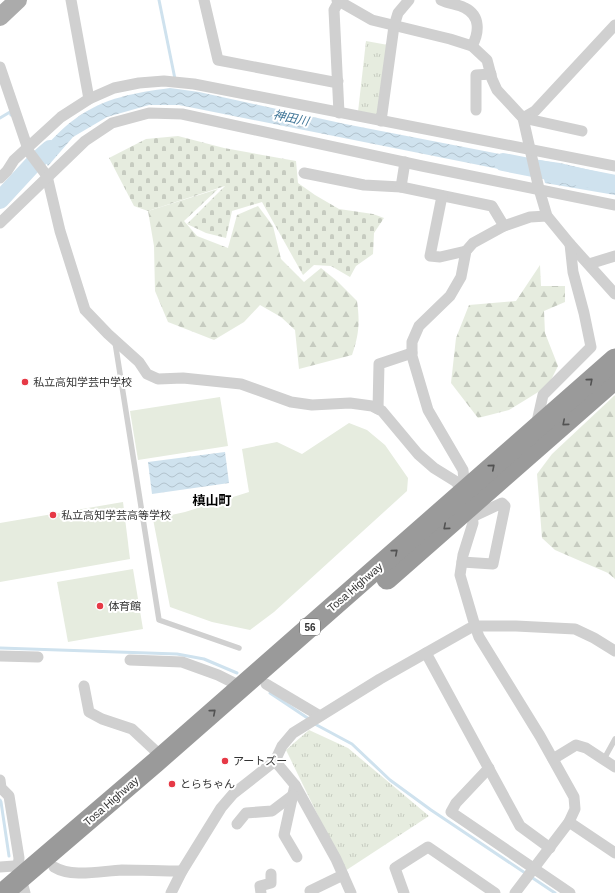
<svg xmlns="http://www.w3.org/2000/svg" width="615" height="893" font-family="Arial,'Noto Sans JP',sans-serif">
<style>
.grass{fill:url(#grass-tufts)}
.forest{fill:url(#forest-firs)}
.cemetery{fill:url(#cemetery-stones)}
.pitch{fill:#e6ecdf}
.water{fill:url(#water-waves)}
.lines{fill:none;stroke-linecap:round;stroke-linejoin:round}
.stream{stroke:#cfe2ee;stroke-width:3}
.river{stroke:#cfe2ee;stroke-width:18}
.lane{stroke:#d0d0d0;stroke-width:5.5}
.street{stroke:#d0d0d0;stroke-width:11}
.primary{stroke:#ababab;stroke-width:18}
.highway{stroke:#9a9a9a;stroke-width:21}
.oneway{stroke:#525252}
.poi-dot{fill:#e63946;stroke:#fff;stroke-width:1.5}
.labels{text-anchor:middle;stroke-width:4;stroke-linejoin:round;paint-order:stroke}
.shield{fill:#fff;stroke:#707070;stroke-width:1}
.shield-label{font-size:10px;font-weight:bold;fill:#333}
.poi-label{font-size:11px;fill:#333;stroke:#fff;text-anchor:start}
.street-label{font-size:11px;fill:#333;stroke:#fff}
.water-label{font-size:12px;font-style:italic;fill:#3f7597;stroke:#fff}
.quarter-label{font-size:13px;font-weight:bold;fill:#000;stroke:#fff}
</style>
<defs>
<pattern id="grass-tufts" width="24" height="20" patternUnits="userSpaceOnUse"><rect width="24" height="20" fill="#e6ecdf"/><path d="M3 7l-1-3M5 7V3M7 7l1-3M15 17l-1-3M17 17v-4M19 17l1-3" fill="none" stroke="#c6cbc0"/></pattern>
<pattern id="forest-firs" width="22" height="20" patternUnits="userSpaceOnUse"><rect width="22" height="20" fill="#e6ecdf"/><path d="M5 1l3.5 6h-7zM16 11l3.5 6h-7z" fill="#c6cbc0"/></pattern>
<pattern id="cemetery-stones" width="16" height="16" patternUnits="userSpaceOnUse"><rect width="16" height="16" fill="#e6ecdf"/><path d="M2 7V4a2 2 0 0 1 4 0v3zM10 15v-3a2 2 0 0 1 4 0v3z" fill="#c6cbc0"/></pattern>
<pattern id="water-waves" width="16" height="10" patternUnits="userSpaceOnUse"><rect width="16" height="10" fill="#cfe2ee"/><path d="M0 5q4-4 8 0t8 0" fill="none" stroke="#b2c2cd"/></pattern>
</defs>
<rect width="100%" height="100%" fill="#fff"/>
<g class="grass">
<polygon points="366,41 388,45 379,117 358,112"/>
<polygon points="309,730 348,748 429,816 345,871 286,750"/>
</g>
<g class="forest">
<path d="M218 189 184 221 197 236 228 248 237 215 258 206 273 226 281 259 304 282 321 268 337 281 357 301C360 322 359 335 352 355L299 369 295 330 281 317 260 305 244 322 214 340 168 322 155 291 154 246 148 211Z"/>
<polygon points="540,265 541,286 565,286 565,302 544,311 545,333 558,366 548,386 509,410 478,418 451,383 456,338 469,305 516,301"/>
<polygon points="615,395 615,579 608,573 555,550 542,538 537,474 552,454"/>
</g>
<polygon class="cemetery" points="178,136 224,148 296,161 298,183 315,195 339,209 373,214 384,218 374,233 373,254 356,266 350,277 331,266 314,265 303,275 262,202 232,211 226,238 206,233 187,224 225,186 148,211 134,206 109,158 146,139"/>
<g class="pitch">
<polygon points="220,397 228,446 138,460 130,411"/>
<polygon points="349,423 367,430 385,445 408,478 407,491 274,612 250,630 212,622 170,607 153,519 185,512 249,492 242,449 277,442 302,454"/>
<polygon points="123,502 130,559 0,582 0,523"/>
<polygon points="133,569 143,629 68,642 57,582"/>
</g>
<g class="water">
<path d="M170 88 199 92 345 124 525 159 529 175 179 105H149L107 117 73 137 48 166 39 153C50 142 62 128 75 119 105 97 135 93 170 88Z"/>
<polygon points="539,160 560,163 615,176 615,195 545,183"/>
<polygon points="225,452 229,483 152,494 148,462"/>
</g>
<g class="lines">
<g class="stream">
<polyline points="159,0 175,79"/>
<polyline points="0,118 10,112 11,115"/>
<polyline points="0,199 1,199"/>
<polyline points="0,648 177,654 204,659 237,673"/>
<polyline points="270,693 309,719"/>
<polyline points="313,723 352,744 390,780 431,810 555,893"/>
<polyline points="0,800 1,802 9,856"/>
</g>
<g class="river">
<polyline points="503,162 615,184"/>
<polyline points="0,200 35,162 50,149"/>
</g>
<g class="lane">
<polyline points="115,342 159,620 239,648"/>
<polyline points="604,759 615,739"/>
</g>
<g class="street">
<polyline points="71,0 89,99"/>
<polyline points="204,0 218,60 333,82 338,81"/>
<polyline points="337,0 372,20 450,39 472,46 487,60 492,79 497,90 523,118 539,189 547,216 570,244 615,294"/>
<path d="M441 0C449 4 458 4 465 8 481 16 479 33 472 46"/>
<polyline points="339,1 334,10 339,113"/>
<polyline points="0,67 29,152 47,176 60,231 85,310 108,334 139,362 147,374 158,379 183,378 241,384 291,402 312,405 350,403 372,406 382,411 418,454 434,468 455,481 465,491"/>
<polyline points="476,110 476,75 491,74"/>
<polyline points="523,118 535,111 615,25"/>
<polyline points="523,118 582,131"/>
<polyline points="381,121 394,26 398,13 409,0"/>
<polyline points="304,173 364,185 401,187 492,206 504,226"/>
<polyline points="0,178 7,171 14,160 61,117 89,99 114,88 139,83 164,81 194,84 615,166"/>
<polyline points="401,187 405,162"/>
<polyline points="442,196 430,256 440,257 466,251"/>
<polyline points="0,223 85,141 112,123 149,113 182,114 422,166 615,205"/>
<polyline points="589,264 615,256"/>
<polyline points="378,409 379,364 412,353"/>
<polyline points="536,426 543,395 591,347 584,313 573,272 570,244"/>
<polyline points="462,562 493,564 505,506 502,503 472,517"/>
<polyline points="426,653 520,826 550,848"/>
<polyline points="0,656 38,657"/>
<polyline points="130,660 182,662 218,675 242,687"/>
<polyline points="266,684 320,716"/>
<polyline points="84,686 89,712 102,719 132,729 162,757"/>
<polyline points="553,759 576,745 586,748 615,767"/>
<polyline points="275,761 295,785 336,859 351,893"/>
<polyline points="489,768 456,803 451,812 570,893"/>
<polyline points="0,780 1,788 9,796 19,858 18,868"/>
<polyline points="295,785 284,835 297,857"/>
<polyline points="569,822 615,853"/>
<polyline points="237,824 246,813 272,811 293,795"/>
<polyline points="0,867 14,866 18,868 25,893"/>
<path d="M54 867C72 878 101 871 122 870 142 870 162 871 182 871"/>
<polyline points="310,891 343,875"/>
<polyline points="171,893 182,871 221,808 233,794 275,761 282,746 293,733 380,679 470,628 475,626 516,626 575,629 594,638 615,651"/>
<polyline points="261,893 260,886 271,883 271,874"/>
<polyline points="404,893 395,868 428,847 495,893"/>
<polyline points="515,893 569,822 575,809 574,797 540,736 479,637 475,626 460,575 463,555 473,523 471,506 465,491 463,470 428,410 412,356 412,342 419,326 450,296 461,277 466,251 473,243 504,226 530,217 547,216"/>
</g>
<polyline class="primary" points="0,17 18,0"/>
<g class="highway">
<polyline points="387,579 615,379"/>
<polyline points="3,893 156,762 615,359"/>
</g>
</g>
<defs><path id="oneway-chevron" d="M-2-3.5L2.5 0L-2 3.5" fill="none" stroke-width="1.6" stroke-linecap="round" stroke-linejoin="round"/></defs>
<g class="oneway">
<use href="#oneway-chevron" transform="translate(590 381) rotate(-41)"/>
<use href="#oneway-chevron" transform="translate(565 423) rotate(139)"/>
<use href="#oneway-chevron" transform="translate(492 467) rotate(-41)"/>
<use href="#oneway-chevron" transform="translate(446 527) rotate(139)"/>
<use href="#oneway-chevron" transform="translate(395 552) rotate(-41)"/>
<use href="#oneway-chevron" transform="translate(213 712) rotate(-41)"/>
</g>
<g class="poi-dot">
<circle cx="25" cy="382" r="4"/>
<circle cx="53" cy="515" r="4"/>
<circle cx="100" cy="606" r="4"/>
<circle cx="225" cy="761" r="4"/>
<circle cx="172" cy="784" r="4"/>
</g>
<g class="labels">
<rect class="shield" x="300" y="619" width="20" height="16" rx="3"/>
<g class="shield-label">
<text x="310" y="631">56</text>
</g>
<g class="poi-label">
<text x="33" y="386">私立高知学芸中学校</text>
<text x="61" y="519">私立高知学芸高等学校</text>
<text x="108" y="610">体育館</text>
<text x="233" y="765">アートズー</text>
<text x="180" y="788">とらちゃん</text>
</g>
<g class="street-label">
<text transform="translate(355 587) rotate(-41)" y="4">Tosa Highway</text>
<text transform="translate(111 801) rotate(-41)" y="4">Tosa Highway</text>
</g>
<g class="water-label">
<text transform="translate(291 118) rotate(12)" y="4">神田川</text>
</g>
<g class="quarter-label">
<text x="212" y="505">槙山町</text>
</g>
</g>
</svg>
